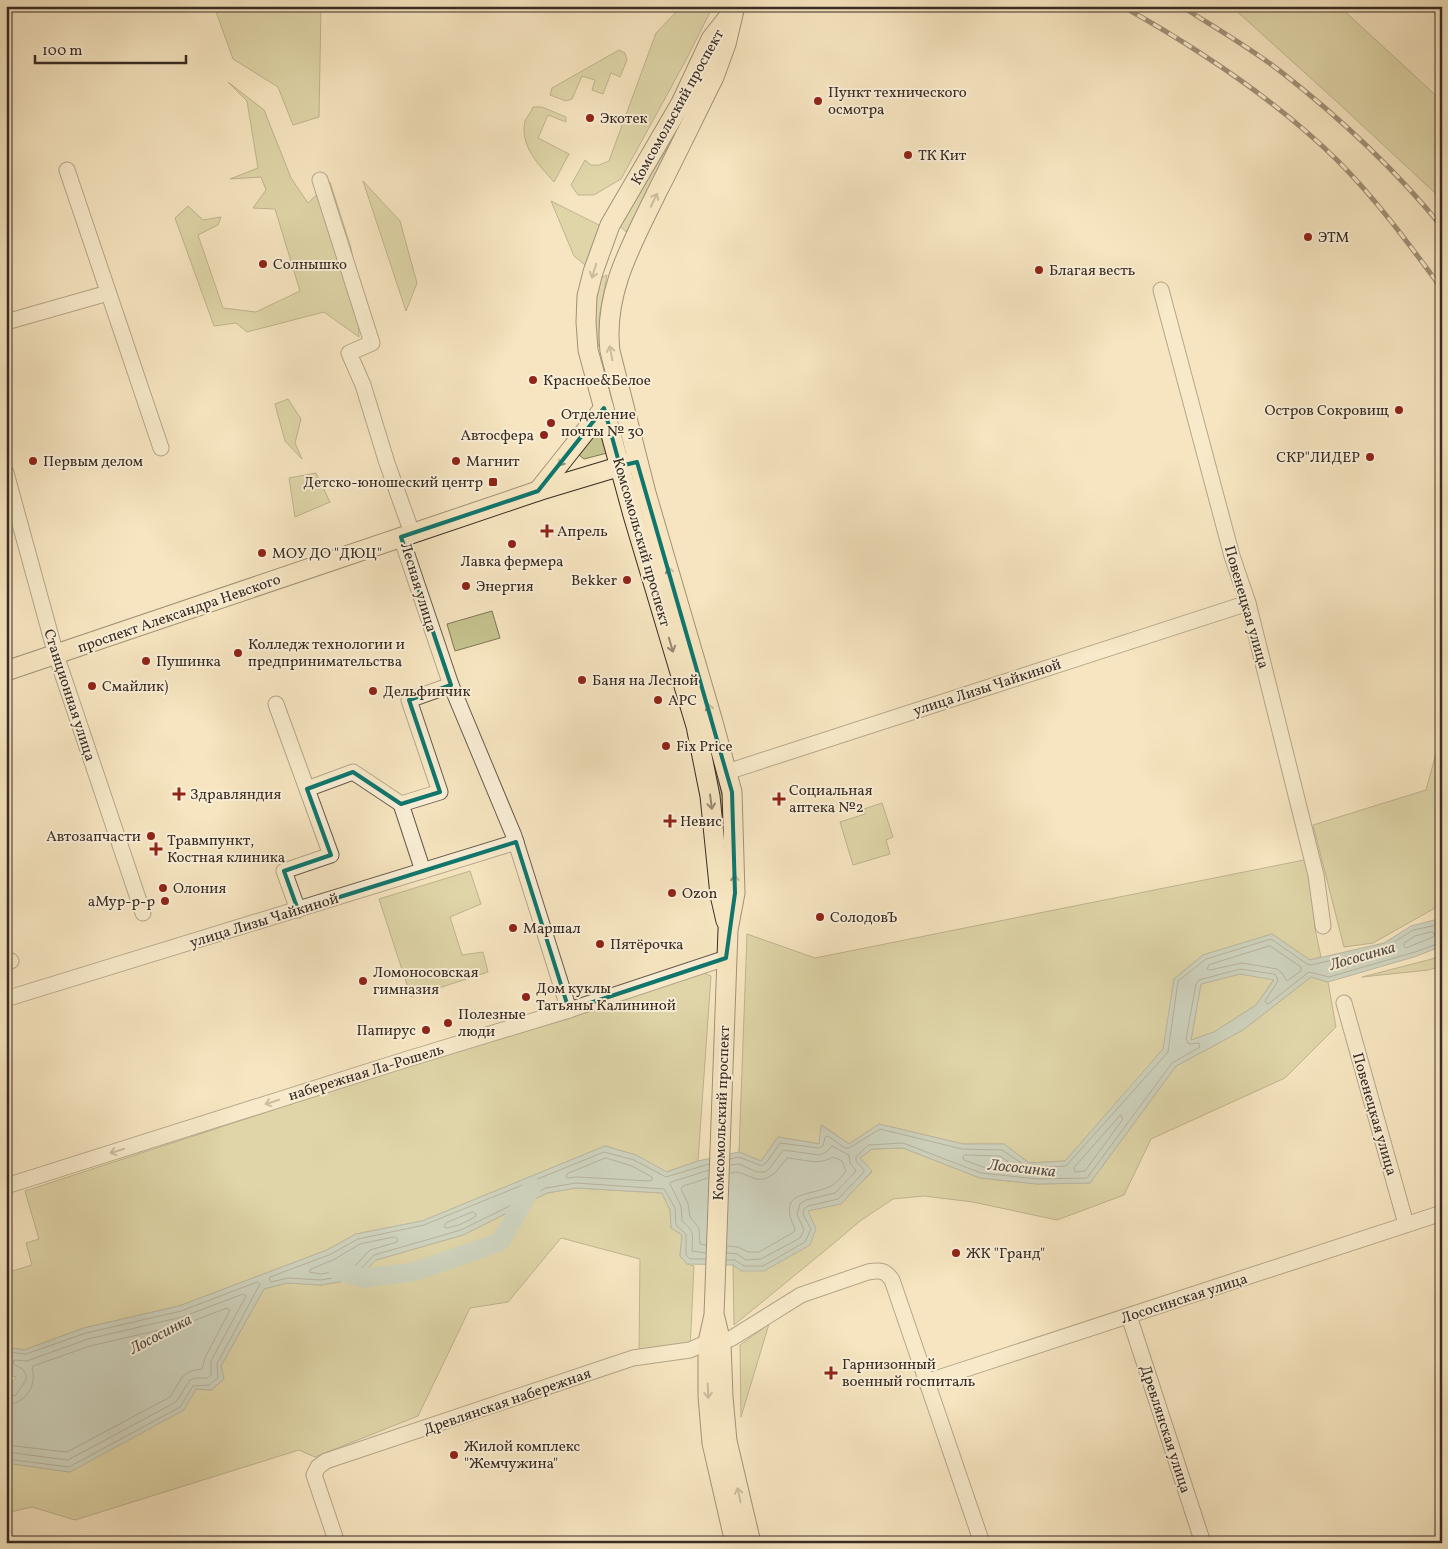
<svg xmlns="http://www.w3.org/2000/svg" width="1448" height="1549" font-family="Vollkorn,serif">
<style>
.green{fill:#c4c28d;stroke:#7e7758}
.water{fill:#a1bcbd;stroke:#778280;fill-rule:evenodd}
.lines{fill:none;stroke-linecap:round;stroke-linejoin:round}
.shore{stroke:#6d7470;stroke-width:1}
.river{stroke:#a1bcbd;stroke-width:19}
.minor-casing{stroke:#685a4b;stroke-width:17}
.major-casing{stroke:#392c24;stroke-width:21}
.minor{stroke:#f9eed6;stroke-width:15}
.major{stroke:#f6e5c0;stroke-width:19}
.rail-casing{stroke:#392c24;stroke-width:5}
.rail{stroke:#f9eed6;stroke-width:3;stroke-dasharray:9;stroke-linecap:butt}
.oneway{stroke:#988872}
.oneway2{stroke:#998d7d}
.marked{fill:none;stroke:#0f766e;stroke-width:4;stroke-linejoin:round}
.poi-dot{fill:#8f2418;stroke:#f9eed6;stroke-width:2}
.labels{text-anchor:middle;stroke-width:4;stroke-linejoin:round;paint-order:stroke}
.poi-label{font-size:15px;fill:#392c24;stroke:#f9eed6;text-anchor:start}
.street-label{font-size:15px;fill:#392c24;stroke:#f9eed6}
.water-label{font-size:16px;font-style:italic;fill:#53504a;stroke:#f9eed6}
</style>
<rect width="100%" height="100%" fill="#f6e5c0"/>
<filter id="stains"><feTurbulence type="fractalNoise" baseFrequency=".004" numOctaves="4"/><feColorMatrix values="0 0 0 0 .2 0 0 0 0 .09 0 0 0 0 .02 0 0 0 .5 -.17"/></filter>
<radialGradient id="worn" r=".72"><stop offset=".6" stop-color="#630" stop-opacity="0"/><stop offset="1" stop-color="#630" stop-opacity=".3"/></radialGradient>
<g class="green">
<polygon points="214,6 321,6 319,117 293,125 278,87 233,59"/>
<polygon points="682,6 713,6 687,58 621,179 594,195 578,195 571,185 585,160 591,165 599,165 609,161 656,33"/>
<polygon points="1231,6 1339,6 1442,101 1442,204 1435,193 1336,101"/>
<polygon points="619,50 625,53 627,60 620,77 611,73 603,94 592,90 595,80 582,76 572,99 566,101 550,95 552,88"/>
<polygon points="228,82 264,110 291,178 308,203 330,182 351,248 356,276 359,337 324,312 247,332 236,323 214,326 175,218 188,206 203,220 221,217 218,225 198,235 223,308 256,312 300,291 275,209 253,208 266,190 261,177 230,179 258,168 247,101"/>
<path d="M533 107H542L566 117V122L548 115 538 138 569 154 554 182C540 166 519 146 525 121 527 117 531 112 533 107Z"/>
<polygon points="687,115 658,176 626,232 620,226"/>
<polygon points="363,181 400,221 417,283 406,311"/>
<polygon points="551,201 601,226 592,246 585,265 574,256"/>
<path d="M607 275 599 318V347C590 326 595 299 600 278Z"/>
<polygon points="288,399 301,419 295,443 302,459 285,441 275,404"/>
<polygon points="600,426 611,452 584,459 579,455"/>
<polygon points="316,473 330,502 295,517 289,478"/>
<polygon points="492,611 500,638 455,651 447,624"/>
<polygon points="703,715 705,716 723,798 726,834 723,835"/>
<polygon points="1442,732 1442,899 1435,908 1373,943 1344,947 1313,825 1426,790"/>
<polygon points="882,803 893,837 886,840 890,854 853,865 840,822 865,814 864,809"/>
<polygon points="1309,859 1315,929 1321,957 1310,960 1272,934 1203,955 1174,979 1164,1049 1065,1161 1029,1163 1004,1144 963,1144 879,1124 849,1144 822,1125 820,1144 778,1137 761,1161 739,1152 747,934 815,958"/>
<polygon points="470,871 481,904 450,917 462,955 483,952 488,972 411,997 379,899"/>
<polygon points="1442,955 1442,966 1428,970 1362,977 1432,959"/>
<polygon points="699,971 711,976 698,1161 666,1172 636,1155 605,1146 422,1221 356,1234 327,1250 179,1306 84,1328 24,1350 6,1347 6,1273 32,1265 26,1243 39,1239 25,1191"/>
<polygon points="1240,974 1274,979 1256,1005 1214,1032 1191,1040 1201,984"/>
<polygon points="1311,977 1328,982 1336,1027 1285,1078 1151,1139 1124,1195 1057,1220 973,1202 924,1196 893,1199 860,1221 833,1244 734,1325 733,1265 742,1271 807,1211 841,1203 872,1172 860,1158 872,1149 903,1148 980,1178 1037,1184 1090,1183 1176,1066 1243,1030"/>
<polygon points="576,1188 662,1193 670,1210 671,1228 682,1235 680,1256 687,1264 694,1266 690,1350 639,1351 640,1259 561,1238 508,1302 470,1308 418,1416 315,1457 299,1450 75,1520 32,1507 6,1513 6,1463 70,1472 196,1389 211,1390 224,1379 221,1366 264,1289 287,1283 321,1285 363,1278 363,1273 376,1260 463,1235 547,1193"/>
<polygon points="769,1324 741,1417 740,1345"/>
</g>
<path class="water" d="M1442 918V946L1417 956 1328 982 1311 977 1243 1030 1176 1066 1090 1183 1037 1184 980 1178 903 1148 872 1149 860 1158 872 1171 841 1204 808 1211 816 1229 810 1245 764 1271H741L733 1265 687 1264 680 1256 682 1235 671 1228 670 1210 662 1193 576 1188 547 1193 463 1235 376 1260 363 1273V1278L321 1285 287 1283 264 1289 221 1366 224 1379 211 1390 196 1389 184 1410 70 1472 6 1463V1389L16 1377 6 1374V1347L24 1350 84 1328 179 1306 327 1250 356 1234 422 1221 605 1146 636 1155 667 1172 698 1161 739 1152 761 1161 778 1137 819 1144 821 1125 849 1144 879 1124 963 1144H1004L1029 1163 1065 1161 1163 1049 1174 979 1203 955 1272 934 1310 960 1384 943 1411 926ZM1240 974 1274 980 1256 1005 1214 1032 1191 1040 1201 984Z"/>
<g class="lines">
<g class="shore">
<polygon points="1432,932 1435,934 1433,937 1406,948 1404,946 1404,943 1415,936"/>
<polygon points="1270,946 1301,967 1301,971 1287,981 1282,973 1277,969 1242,963 1210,970 1207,969 1209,965"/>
<polygon points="1121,1115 1123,1119 1085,1171 1075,1172 1074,1168"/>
<polygon points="965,1155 1000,1156 1014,1166 1015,1168 1013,1170 983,1167 964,1160 963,1157"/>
<polygon points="606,1158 632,1166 652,1177 652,1180 650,1181 577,1177 568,1178 566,1177 567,1174"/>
<polyline points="730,1159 739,1157 762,1166 766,1163 780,1143 819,1148 823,1146 825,1137 828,1136 845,1148 849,1148 880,1129 962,1149 1002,1150 1029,1168 1066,1166 1168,1052 1178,981 1206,959 1271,939 1307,964 1311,965 1385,948 1413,930 1442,924"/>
<polygon points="473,1212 476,1214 475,1217 459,1225 447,1228 444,1227 446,1223"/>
<polygon points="395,1237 398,1239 397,1242 370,1250 352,1269 321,1274 309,1272 311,1269 333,1260 360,1244"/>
<polyline points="706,1245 700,1244 699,1228 690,1217 688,1204 681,1189 683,1186 708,1178"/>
<path d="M727 1246 738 1247 748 1252H759L794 1232 795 1229C777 1191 805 1197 829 1187 835 1185 842 1176 846 1171L842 1161 833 1157C818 1166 803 1159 787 1158L775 1173 765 1179H756L738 1172 730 1173"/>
<path d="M706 1253 692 1251C692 1236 696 1232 682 1221L681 1206 670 1184 671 1182 709 1170"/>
<polyline points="727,1253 737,1254 746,1260 761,1259 800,1238 804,1230 797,1214 800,1204 806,1200 835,1193 856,1171 850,1163 849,1155 832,1146 826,1152 820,1155 783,1150 770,1168 765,1172 757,1172 739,1164 730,1165"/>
<polyline points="705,1259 690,1259 686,1255 686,1234 676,1225 675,1208 664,1189 576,1183 546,1188 461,1230 374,1255 356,1274 321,1280 288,1278 271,1282 269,1280 270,1277 329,1255 358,1239 424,1225 604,1152 634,1160 666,1177 709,1164"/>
<polyline points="727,1260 735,1260 744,1266 763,1266 805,1242 811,1229 803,1214 804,1209 808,1206 838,1199 864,1172 864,1170 856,1161 856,1157 868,1145 903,1143 981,1173 1037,1179 1087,1178 1172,1063 1200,1047 1199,1043 1189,1044 1186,1039 1196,984 1199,980 1240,969 1274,974 1277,977 1278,981 1265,1001 1266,1003 1268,1004 1309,972 1329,977 1415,952 1442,942"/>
<polyline points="6,1352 26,1354 86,1333 181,1311 257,1282 260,1284 217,1364 218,1378 209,1385 193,1386 180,1407 69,1467 6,1459"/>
<path d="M6 1398 16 1395 26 1380C27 1370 21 1368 13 1364L14 1360 27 1361 88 1339 182 1317 243 1294 246 1296 211 1361V1375L207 1378H195L190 1380 176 1402 68 1460 6 1452"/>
<path d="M6 1405C24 1404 38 1386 32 1369L33 1366 90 1346 185 1324 227 1308 230 1310 205 1358 202 1369 191 1371 183 1376 170 1397 67 1452 6 1445"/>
</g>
<polyline class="river" points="338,1271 363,1278 414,1272 500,1242 532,1187"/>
<defs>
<g id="minor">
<polyline points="67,170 161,448"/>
<polyline points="320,180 372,343 349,353 363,385 387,463 412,533 401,537 451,685 514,836 569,1010"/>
<polyline points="1161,290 1232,556 1248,603 1316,875 1323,926"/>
<polyline points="6,322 108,293"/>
<polyline points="6,473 56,655 143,913"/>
<polyline points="276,704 331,855 284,871 298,910"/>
<polyline points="727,772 1248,603"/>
<polyline points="307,789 353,772 401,804"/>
<polyline points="423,871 401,804 440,792 409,700 451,685"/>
<polyline points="6,962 11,961"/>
<polyline points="12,997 516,842"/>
<polyline points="1344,1003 1406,1224"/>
<polyline points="6,1186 398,1062 569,1010 726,958"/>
<polyline points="1129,1316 1203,1543"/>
<path d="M721 1343 732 1338 801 1295 868 1272C880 1270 885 1270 892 1280L982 1543"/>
<polyline points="926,1382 1442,1213"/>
<polyline points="337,1543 314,1475 318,1467 326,1461 633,1358 690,1350 708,1342"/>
</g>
<g id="major">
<polyline points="538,491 604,408"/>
<polyline points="6,671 538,491 631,463"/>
<polyline points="726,921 720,895 710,796 696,726 633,515 588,350 586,322 587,296 593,272 610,225 681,103 711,39 730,15"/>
<polyline points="715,1318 721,1343 723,1397 727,1441 751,1543"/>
<path d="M735 1543 712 1443 708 1396V1342L714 1315 728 930 735 893 732 792 713 722 646 493 610 351C603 292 633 242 658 190 677 153 695 115 714 77L726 44 735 6"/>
</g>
</defs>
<use href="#minor" class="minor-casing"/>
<use href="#major" class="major-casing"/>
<use href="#minor" class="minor"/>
<use href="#major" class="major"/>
<defs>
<g id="rail">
<path d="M1122 6C1197 48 1275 99 1337 160 1376 199 1409 244 1442 289"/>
<path d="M1181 6C1214 27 1249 47 1280 71 1339 117 1395 169 1442 227"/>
</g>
</defs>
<use href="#rail" class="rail-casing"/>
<use href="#rail" class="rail"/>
</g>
<defs><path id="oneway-shaft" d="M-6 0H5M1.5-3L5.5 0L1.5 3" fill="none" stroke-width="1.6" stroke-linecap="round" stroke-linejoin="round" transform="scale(1.25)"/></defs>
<g class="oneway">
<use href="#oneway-shaft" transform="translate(654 200) rotate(-64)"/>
<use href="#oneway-shaft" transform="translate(594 271) rotate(107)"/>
<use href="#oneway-shaft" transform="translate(611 353) rotate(-101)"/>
<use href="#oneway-shaft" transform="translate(563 460) rotate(128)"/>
<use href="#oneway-shaft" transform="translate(670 574) rotate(-106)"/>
<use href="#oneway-shaft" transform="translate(671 645) rotate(73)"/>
<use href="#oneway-shaft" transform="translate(710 711) rotate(-106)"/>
<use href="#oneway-shaft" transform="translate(711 802) rotate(83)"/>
<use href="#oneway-shaft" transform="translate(735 882) rotate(-91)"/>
<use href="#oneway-shaft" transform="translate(708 1391) rotate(88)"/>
<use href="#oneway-shaft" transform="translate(739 1495) rotate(-102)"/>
</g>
<g class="oneway2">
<use href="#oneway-shaft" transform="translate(272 1102) rotate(162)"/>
<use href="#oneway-shaft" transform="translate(117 1151) rotate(162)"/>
</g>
<path d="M0 0H1448V1549H0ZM604 408 620 466 637 462 732 792 735 893 726 958 569 1010 516 842 298 910 284 871 331 855 307 789 353 772 401 804 440 792 409 700 451 685 401 537 538 491Z" fill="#f6e5c0" fill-opacity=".55" fill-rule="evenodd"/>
<path class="marked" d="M604 408 620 466 637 462 732 792 735 893 726 958 569 1010 516 842 298 910 284 871 331 855 307 789 353 772 401 804 440 792 409 700 451 685 401 537 538 491Z"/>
<g class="poi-dot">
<circle cx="818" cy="101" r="5"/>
<circle cx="590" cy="118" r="5"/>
<circle cx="908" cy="155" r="5"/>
<circle cx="1308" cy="237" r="5"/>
<circle cx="263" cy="264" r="5"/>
<circle cx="1039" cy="270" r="5"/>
<circle cx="533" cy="380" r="5"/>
<circle cx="1399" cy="410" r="5"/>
<circle cx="551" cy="423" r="5"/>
<circle cx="544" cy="435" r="5"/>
<circle cx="1370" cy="457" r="5"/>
<circle cx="33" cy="461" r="5"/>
<circle cx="456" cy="461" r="5"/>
<rect x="488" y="477" width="10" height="10" rx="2.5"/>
<path d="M544.5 523.5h5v5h5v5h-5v5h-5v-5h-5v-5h5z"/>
<circle cx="512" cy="544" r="5"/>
<circle cx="262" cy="553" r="5"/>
<circle cx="627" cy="580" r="5"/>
<circle cx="466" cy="586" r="5"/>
<circle cx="238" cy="653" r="5"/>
<circle cx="146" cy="661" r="5"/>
<circle cx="582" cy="680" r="5"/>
<circle cx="92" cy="686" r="5"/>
<circle cx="373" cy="691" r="5"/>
<circle cx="658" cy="700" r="5"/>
<circle cx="666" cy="746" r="5"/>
<path d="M176.5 786.5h5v5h5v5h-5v5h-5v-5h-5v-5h5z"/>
<path d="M776.5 791.5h5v5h5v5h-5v5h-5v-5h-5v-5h5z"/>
<path d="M667.5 813.5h5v5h5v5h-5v5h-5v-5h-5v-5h5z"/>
<circle cx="151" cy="836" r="5"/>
<path d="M153.5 841.5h5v5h5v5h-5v5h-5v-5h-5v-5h5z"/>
<circle cx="163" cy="888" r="5"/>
<circle cx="672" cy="893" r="5"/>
<circle cx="165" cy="901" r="5"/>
<circle cx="820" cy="917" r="5"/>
<circle cx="513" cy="928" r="5"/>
<circle cx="600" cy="944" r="5"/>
<circle cx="363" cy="981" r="5"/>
<circle cx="526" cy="997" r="5"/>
<circle cx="448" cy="1023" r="5"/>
<circle cx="426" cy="1030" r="5"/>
<circle cx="956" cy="1253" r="5"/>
<path d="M828.5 1365.5h5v5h5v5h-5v5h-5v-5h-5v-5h5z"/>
<circle cx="454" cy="1455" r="5"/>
</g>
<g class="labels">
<g class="poi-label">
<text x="828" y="97">Пункт технического<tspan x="828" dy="17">осмотра</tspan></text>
<text x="600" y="123">Экотек</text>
<text x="918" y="160">ТК Кит</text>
<text x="1318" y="242">ЭТМ</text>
<text x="273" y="269">Солнышко</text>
<text x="1049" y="275">Благая весть</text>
<text x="543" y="385">Красное&amp;Белое</text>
<text x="1389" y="415" text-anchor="end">Остров Сокровищ</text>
<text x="561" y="419">Отделение<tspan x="561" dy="17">почты № 30</tspan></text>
<text x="534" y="440" text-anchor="end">Автосфера</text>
<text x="1360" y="462" text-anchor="end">СКР"ЛИДЕР</text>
<text x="43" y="466">Первым делом</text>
<text x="466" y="466">Магнит</text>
<text x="483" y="487" text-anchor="end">Детско-юношеский центр</text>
<text x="557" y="536">Апрель</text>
<text x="272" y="558">МОУ ДО "ДЮЦ"</text>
<text x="512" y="566" text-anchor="middle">Лавка фермера</text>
<text x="617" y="585" text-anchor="end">Bekker</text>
<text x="476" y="591">Энергия</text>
<text x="248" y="649">Колледж технологии и<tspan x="248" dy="17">предпринимательства</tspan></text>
<text x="156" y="666">Пушинка</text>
<text x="592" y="685">Баня на Лесной</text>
<text x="102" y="691">Смайлик)</text>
<text x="383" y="696">Дельфинчик</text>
<text x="668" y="705">АРС</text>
<text x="676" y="751">Fix Price</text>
<text x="789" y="795">Социальная<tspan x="789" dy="17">аптека №2</tspan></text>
<text x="190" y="799">Здравляндия</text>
<text x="680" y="826">Невис</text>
<text x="141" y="841" text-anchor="end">Автозапчасти</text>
<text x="167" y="845">Травмпункт,<tspan x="167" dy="17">Костная клиника</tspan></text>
<text x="173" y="893">Олония</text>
<text x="682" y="898">Ozon</text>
<text x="155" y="906" text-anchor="end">аМур-р-р</text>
<text x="830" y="922">СолодовЪ</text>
<text x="523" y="933">Маршал</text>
<text x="610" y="949">Пятёрочка</text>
<text x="373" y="977">Ломоносовская<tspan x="373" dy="17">гимназия</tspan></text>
<text x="536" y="993">Дом куклы<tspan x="536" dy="17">Татьяны Калининой</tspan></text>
<text x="458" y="1019">Полезные<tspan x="458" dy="17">люди</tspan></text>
<text x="416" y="1035" text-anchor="end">Папирус</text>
<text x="966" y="1258">ЖК "Гранд"</text>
<text x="842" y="1369">Гарнизонный<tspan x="842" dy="17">военный госпиталь</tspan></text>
<text x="464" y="1451">Жилой комплекс<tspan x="464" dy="17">"Жемчужина"</tspan></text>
</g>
<g class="street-label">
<text transform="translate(677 107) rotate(-61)" y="5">Комсомольский проспект</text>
<text transform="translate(642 542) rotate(74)" y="5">Комсомольский проспект</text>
<text transform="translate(419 587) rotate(73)" y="5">Лесная улица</text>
<text transform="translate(1247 607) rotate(74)" y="5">Повенецкая улица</text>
<text transform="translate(179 613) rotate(-19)" y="5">проспект Александра Невского</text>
<text transform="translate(987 687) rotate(-18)" y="5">улица Лизы Чайкиной</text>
<text transform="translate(70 695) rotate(72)" y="5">Станционная улица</text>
<text transform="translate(264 920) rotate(-17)" y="5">улица Лизы Чайкиной</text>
<text transform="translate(366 1072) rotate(-17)" y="5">набережная Ла-Рошель</text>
<text transform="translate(721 1113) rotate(-88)" y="5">Комсомольский проспект</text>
<text transform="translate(1375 1114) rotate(74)" y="5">Повенецкая улица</text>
<text transform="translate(1184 1298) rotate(-18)" y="5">Лососинская улица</text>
<text transform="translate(507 1401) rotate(-19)" y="5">Древлянская набережная</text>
<text transform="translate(1166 1429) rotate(72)" y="5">Древлянская улица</text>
</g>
<g class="water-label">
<text transform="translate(1362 955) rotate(-16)" y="6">Лососинка</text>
<text transform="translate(1022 1167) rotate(6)" y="6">Лососинка</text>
<text transform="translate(160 1333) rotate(-28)" y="6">Лососинка</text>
</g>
</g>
<rect width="1448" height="1549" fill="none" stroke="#f6e5c0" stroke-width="25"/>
<rect x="8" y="8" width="1433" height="1534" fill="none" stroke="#392c24" stroke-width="2.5"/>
<rect x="12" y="12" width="1423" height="1524" fill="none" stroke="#392c24"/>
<path d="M35 55v8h151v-8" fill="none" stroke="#392c24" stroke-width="2.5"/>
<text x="42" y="55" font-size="15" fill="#392c24" stroke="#f9eed6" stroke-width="4" paint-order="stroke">100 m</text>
<rect width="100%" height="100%" filter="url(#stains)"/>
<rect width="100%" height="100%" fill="url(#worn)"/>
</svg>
